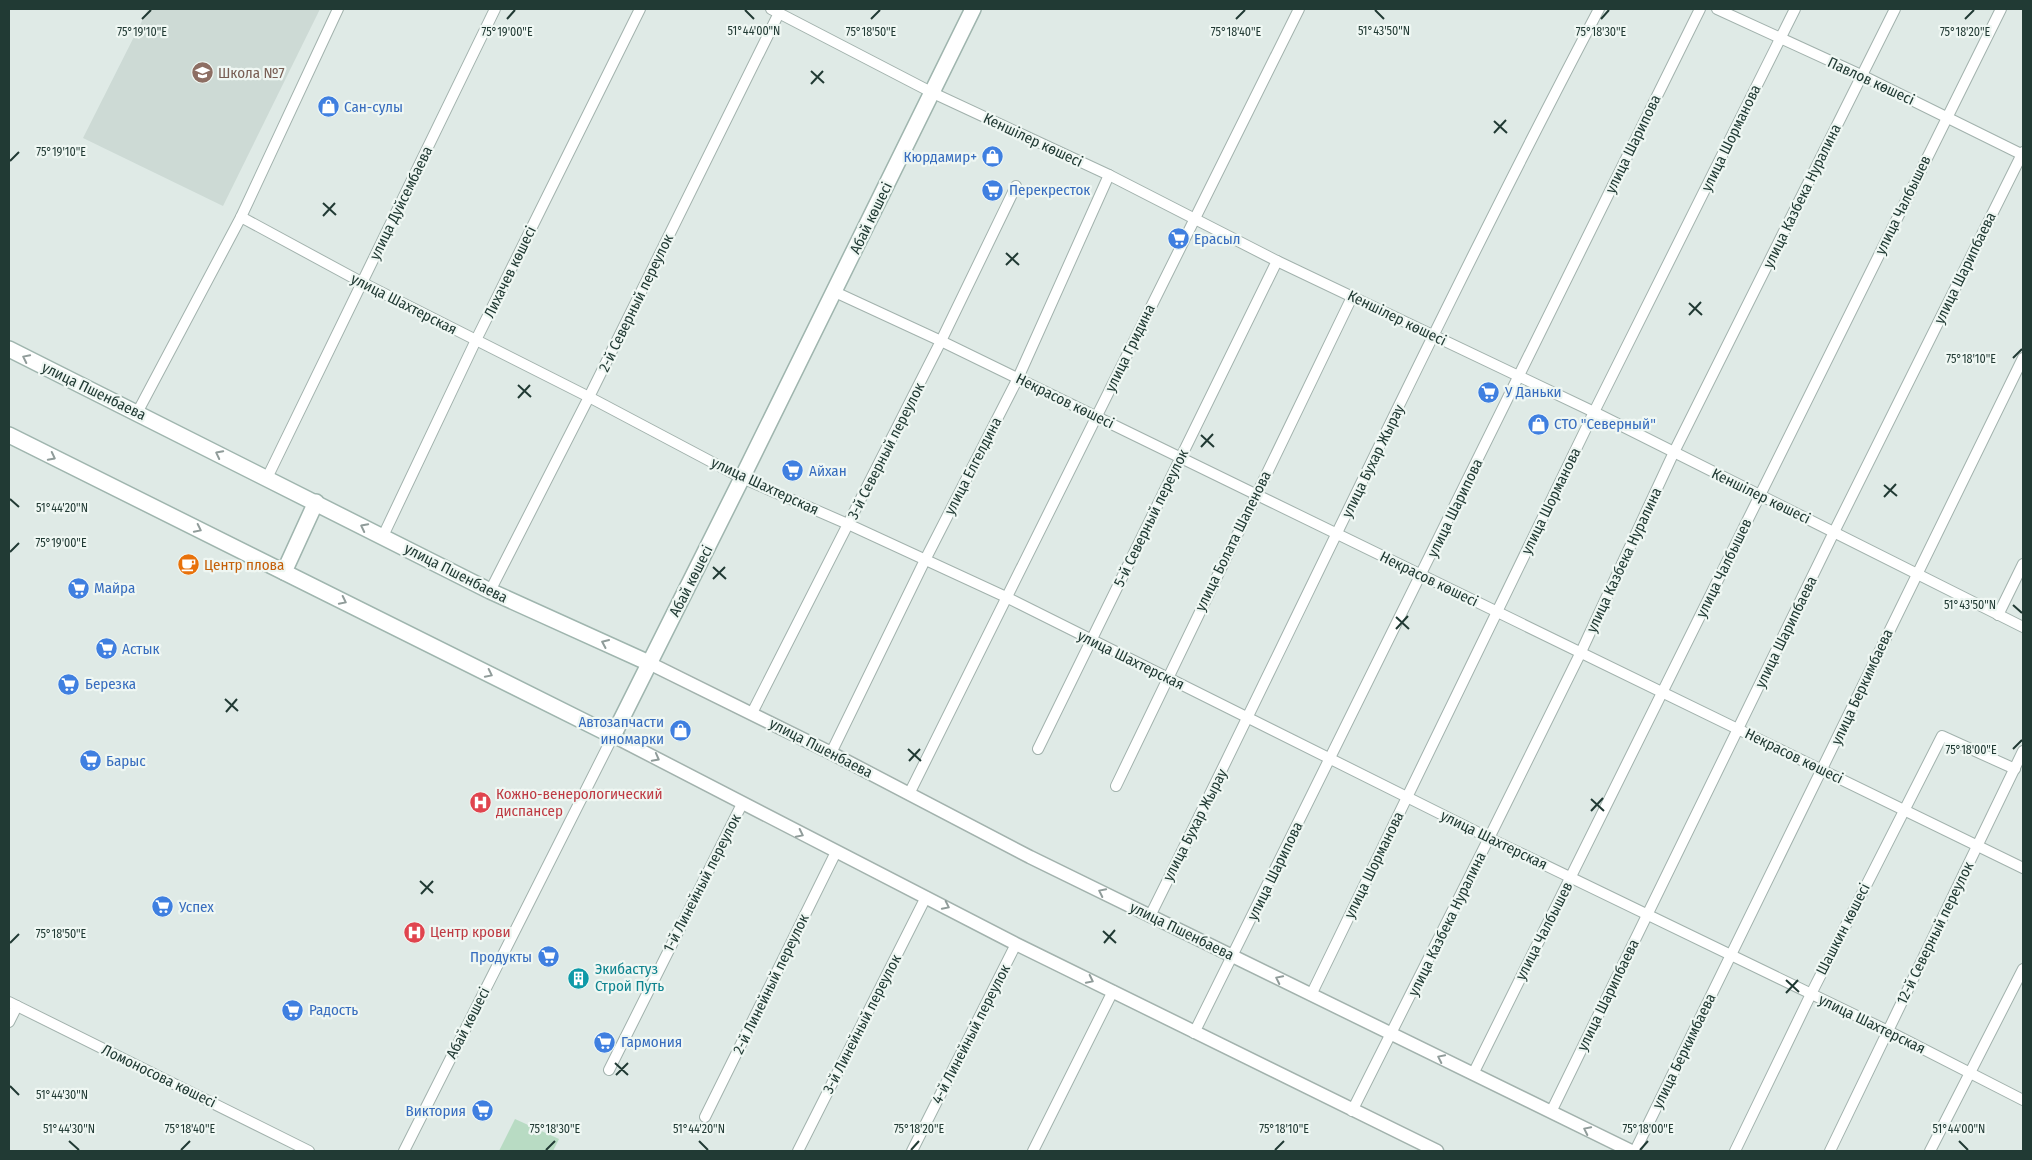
<svg xmlns="http://www.w3.org/2000/svg" width="2032" height="1160" font-family="'Fira Sans Condensed',sans-serif">
<style>
.built{fill:#cddad5}
.pitch{fill:#b8dbc3}
.lines{fill:none;stroke-linecap:round;stroke-linejoin:round}
.minor-casing{stroke:#a2b2ad;stroke-width:12}
.tertiary-casing{stroke:#a2b2ad;stroke-width:15}
.secondary-casing{stroke:#9fb5ae;stroke-width:18}
.minor{stroke:#fff;stroke-width:10}
.tertiary{stroke:#fff;stroke-width:12}
.secondary{stroke:#fff;stroke-width:15}
.oneway{stroke:#909c9a}
.ticks{fill:none;stroke:#213a34;stroke-width:2}
.labels{text-anchor:middle;stroke-width:4.5;stroke-linejoin:round;paint-order:stroke}
.education-label{font-size:15px;fill:#785e54;stroke:#eff7f3;text-anchor:start}
.street-label{font-size:15px;fill:#213a34;stroke:#eff7f3}
.shop-label{font-size:15px;fill:#366cbe;stroke:#eff7f3;text-anchor:start}
.food-label{font-size:15px;fill:#c56008;stroke:#eff7f3;text-anchor:start}
.health-label{font-size:15px;fill:#be3a42;stroke:#eff7f3;text-anchor:start}
.culture-label{font-size:15px;fill:#0d838f;stroke:#eff7f3;text-anchor:start}
.ticks-label{font-size:12px;text-anchor:middle;fill:#213a34;stroke:#eff7f3;stroke-width:4.5;stroke-linejoin:round;paint-order:stroke}
</style>
<rect width="100%" height="100%" fill="#dfeae6"/>
<polygon class="built" points="148,9 320,9 223,206 83,138"/>
<polygon class="pitch" points="515,1119 559,1139 553,1151 499,1151"/>
<g class="lines">
<defs>
<g id="minor">
<polyline points="771,9 933,93 1109,175 1277,261 1594,412 2023,627"/>
<polyline points="1717,9 1861,75 2023,155"/>
<polyline points="241,217 363,283 589,397 742,478 850,525 1006,597 1489,838 1888,1031 2023,1100"/>
<polyline points="835,292 941,341 2023,868"/>
<polyline points="137,413 241,217 338,9"/>
<polyline points="267,478 495,9"/>
<polyline points="383,536 476,340 640,9"/>
<polyline points="490,591 589,397 779,13"/>
<polyline points="1998,615 2023,564"/>
<polyline points="752,713 941,341 1016,186"/>
<polyline points="1038,749 1277,261"/>
<polyline points="831,753 925,560 1018,378 1109,175"/>
<polyline points="1116,786 1352,297"/>
<polyline points="909,794 1299,9"/>
<path d="M1150 916C1300 614 1442 307 1599 9"/>
<polyline points="1311,995 1594,412 1795,9"/>
<polyline points="9,1002 309,1151"/>
<polyline points="9,1022 17,1006"/>
<polyline points="1194,1033 1700,9"/>
<polyline points="609,1070 742,804"/>
<polyline points="1473,1074 2001,9"/>
<polyline points="1352,1111 1489,838 1581,652 1674,452 1895,9"/>
<polyline points="1551,1112 1834,532 2023,152"/>
<polyline points="705,1117 836,852"/>
<polyline points="404,1151 613,736"/>
<polyline points="798,1151 926,897"/>
<polyline points="912,1151 1016,944"/>
<polyline points="1033,1151 1113,991"/>
<polyline points="1635,1151 2023,358"/>
<polyline points="1735,1151 1811,994 1942,736 2015,769"/>
<polyline points="1830,1151 2023,751"/>
<polyline points="1930,1151 2023,969"/>
</g>
<g id="tertiary">
<polyline points="649,663 831,753 1030,857 1631,1151"/>
<polyline points="613,736 1016,944 1437,1151"/>
</g>
<g id="secondary">
<polyline points="9,349 490,591 649,663"/>
<polyline points="9,435 613,736 742,478 973,9"/>
<polyline points="284,572 316,502"/>
</g>
</defs>
<use href="#minor" class="minor-casing"/>
<use href="#tertiary" class="tertiary-casing"/>
<use href="#secondary" class="secondary-casing"/>
<use href="#minor" class="minor"/>
<use href="#tertiary" class="tertiary"/>
<use href="#secondary" class="secondary"/>
</g>
<defs><path id="oneway-chevron" d="M-2-3.5L2.5 0L-2 3.5" fill="none" stroke-width="1.6" stroke-linecap="round" stroke-linejoin="round" transform="scale(1.25)"/></defs>
<g class="oneway">
<use href="#oneway-chevron" transform="translate(26 358) rotate(-154)"/>
<use href="#oneway-chevron" transform="translate(219 454) rotate(-153)"/>
<use href="#oneway-chevron" transform="translate(52 457) rotate(27)"/>
<use href="#oneway-chevron" transform="translate(364 527) rotate(-153)"/>
<use href="#oneway-chevron" transform="translate(198 529) rotate(26)"/>
<use href="#oneway-chevron" transform="translate(343 601) rotate(26)"/>
<use href="#oneway-chevron" transform="translate(605 643) rotate(-156)"/>
<use href="#oneway-chevron" transform="translate(489 674) rotate(26)"/>
<use href="#oneway-chevron" transform="translate(656 758) rotate(28)"/>
<use href="#oneway-chevron" transform="translate(800 834) rotate(26)"/>
<use href="#oneway-chevron" transform="translate(1102 892) rotate(-154)"/>
<use href="#oneway-chevron" transform="translate(946 906) rotate(26)"/>
<use href="#oneway-chevron" transform="translate(1279 979) rotate(-154)"/>
<use href="#oneway-chevron" transform="translate(1090 980) rotate(26)"/>
<use href="#oneway-chevron" transform="translate(1441 1058) rotate(-154)"/>
<use href="#oneway-chevron" transform="translate(1587 1130) rotate(-154)"/>
</g>
<path class="ticks" d="M745 10 754 19M1375 10 1384 19M142 19 151 10M507 19 515 10M871 19 880 10M1236 19 1245 10M1601 19 1609 10M1965 19 1974 10M811 71 824 83M811 84 823 71M1494 121 1507 133M1494 133 1506 120M10 161 19 152M323 203 336 215M323 216 335 203M1006 253 1019 265M1006 265 1018 253M1689 303 1702 315M1689 315 1701 302M2013 358 2022 349M518 385 531 397M518 398 530 385M1201 435 1214 447M1201 447 1213 434M1884 485 1897 496M1884 497 1896 484M10 499 19 507M10 552 19 543M713 567 726 579M713 579 725 567M2013 605 2022 613M1396 617 1409 629M1396 629 1408 616M225 699 238 711M226 712 237 699M908 749 921 761M2013 749 2022 740M909 761 920 749M1591 799 1604 811M1591 811 1603 798M420 881 433 893M421 894 433 881M1103 931 1116 943M10 943 19 934M1104 943 1115 930M1786 980 1799 992M1786 993 1798 980M615 1063 628 1075M616 1075 628 1063M10 1086 19 1095M69 1141 79 1150M699 1141 708 1150M1959 1141 1968 1150M181 1150 190 1141M546 1150 555 1141M911 1150 919 1141M1275 1150 1284 1141M1640 1150 1648 1141"/>
<defs>
<symbol id="school-disc" viewBox="-11 -11 22 22"><circle r="9.5" fill="#8d6e63" stroke="#eff7f3"/><path d="M0-5L7-2L0 1L-7-2ZM-4 1L0 2.5L4 1V4Q0 6-4 4Z" fill="#fff"/></symbol>
<symbol id="shop-disc" viewBox="-11 -11 22 22"><circle r="9.5" fill="#3f7fe0" stroke="#eff7f3"/><path d="M-5-2.5h2.3a2.7 3.5 0 0 1 5.4 0H5L5.5 6h-11ZM-1.5-2.5h3a1.5 2.3 0 0 0-3 0Z" fill="#fff"/></symbol>
<symbol id="supermarket-disc" viewBox="-11 -11 22 22"><circle r="9.5" fill="#3f7fe0" stroke="#eff7f3"/><path d="M-6-5.5h2.5l.6 2H6L4.5 2H-2.5L-4.4-4H-6ZM-1.5 3.2a1.3 1.3 0 1 0 .1 0ZM3 3.2a1.3 1.3 0 1 0 .1 0Z" fill="#fff"/></symbol>
<symbol id="cafe-disc" viewBox="-11 -11 22 22"><circle r="9.5" fill="#e8710a" stroke="#eff7f3"/><path d="M-5.5-4.5H6V0H3Q3 3.5 0 3.5H-2.5Q-5.5 3.5-5.5 0ZM3-3.2v2h1.7v-2ZM-6 4.5H4V6H-6Z" fill="#fff"/></symbol>
<symbol id="hospital-disc" viewBox="-11 -11 22 22"><circle r="9.5" fill="#e0444e" stroke="#eff7f3"/><path d="M-5-5h3v3.5h4V-5h3V5h-3V1.5h-4V5h-3Z" fill="#fff"/></symbol>
<symbol id="building-disc" viewBox="-11 -11 22 22"><circle r="9.5" fill="#0f9aa8" stroke="#eff7f3"/><path d="M-4-6H4V6H1V3H-1V6H-4ZM-2.5-4.3h1.7v1.8h-1.7ZM.8-4.3h1.7v1.8H.8ZM-2.5-1h1.7V.8h-1.7ZM.8-1h1.7V.8H.8Z" fill="#fff"/></symbol>
</defs>
<g fill-rule="evenodd">
<use href="#school-disc" x="190" y="60" width="25" height="25"/>
<use href="#shop-disc" x="316" y="94" width="25" height="25"/>
<use href="#shop-disc" x="980" y="144" width="25" height="25"/>
<use href="#supermarket-disc" x="980" y="178" width="25" height="25"/>
<use href="#supermarket-disc" x="1166" y="226" width="25" height="25"/>
<use href="#supermarket-disc" x="1476" y="380" width="25" height="25"/>
<use href="#shop-disc" x="1526" y="412" width="25" height="25"/>
<use href="#supermarket-disc" x="780" y="458" width="25" height="25"/>
<use href="#cafe-disc" x="176" y="552" width="25" height="25"/>
<use href="#supermarket-disc" x="66" y="576" width="25" height="25"/>
<use href="#supermarket-disc" x="94" y="636" width="25" height="25"/>
<use href="#supermarket-disc" x="56" y="672" width="25" height="25"/>
<use href="#shop-disc" x="668" y="718" width="25" height="25"/>
<use href="#supermarket-disc" x="78" y="748" width="25" height="25"/>
<use href="#hospital-disc" x="468" y="790" width="25" height="25"/>
<use href="#supermarket-disc" x="150" y="894" width="25" height="25"/>
<use href="#hospital-disc" x="402" y="920" width="25" height="25"/>
<use href="#supermarket-disc" x="536" y="944" width="25" height="25"/>
<use href="#building-disc" x="566" y="966" width="25" height="25"/>
<use href="#supermarket-disc" x="280" y="998" width="25" height="25"/>
<use href="#supermarket-disc" x="592" y="1030" width="25" height="25"/>
<use href="#supermarket-disc" x="470" y="1098" width="25" height="25"/>
</g>
<g class="labels">
<g class="education-label">
<text x="218" y="78">Школа №7</text>
</g>
<g class="street-label">
<text transform="translate(1871 81) rotate(25)" y="5">Павлов көшесі</text>
<text transform="translate(1731 138) rotate(-64)" y="5">улица Шорманова</text>
<text transform="translate(1033 140) rotate(25)" y="5">Кеншілер көшесі</text>
<text transform="translate(1633 144) rotate(-64)" y="5">улица Шарипова</text>
<text transform="translate(1802 196) rotate(-64)" y="5">улица Казбека Нуралина</text>
<text transform="translate(401 203) rotate(-64)" y="5">улица Дуйсембаева</text>
<text transform="translate(1903 205) rotate(-64)" y="5">улица Чалбышев</text>
<text transform="translate(871 218) rotate(-64)" y="5">Абай көшесі</text>
<text transform="translate(1965 268) rotate(-64)" y="5">улица Шарипбаева</text>
<text transform="translate(510 272) rotate(-64)" y="5">Лихачев көшесі</text>
<text transform="translate(636 303) rotate(-64)" y="5">2-й Северный переулок</text>
<text transform="translate(404 304) rotate(27)" y="5">улица Шахтерская</text>
<text transform="translate(1397 318) rotate(26)" y="5">Кеншілер көшесі</text>
<text transform="translate(1130 348) rotate(-64)" y="5">улица Гридина</text>
<text transform="translate(94 391) rotate(26)" y="5">улица Пшенбаева</text>
<text transform="translate(1065 401) rotate(26)" y="5">Некрасов көшесі</text>
<text transform="translate(886 451) rotate(-63)" y="5">3-й Северный переулок</text>
<text transform="translate(1373 461) rotate(-64)" y="5">улица Бухар Жырау</text>
<text transform="translate(973 466) rotate(-63)" y="5">улица Елгелдина</text>
<text transform="translate(765 486) rotate(25)" y="5">улица Шахтерская</text>
<text transform="translate(1761 496) rotate(26)" y="5">Кеншілер көшесі</text>
<text transform="translate(1551 501) rotate(-64)" y="5">улица Шорманова</text>
<text transform="translate(1455 508) rotate(-64)" y="5">улица Шарипова</text>
<text transform="translate(1151 518) rotate(-64)" y="5">5-й Северный переулок</text>
<text transform="translate(1233 541) rotate(-64)" y="5">улица Болата Шапенова</text>
<text transform="translate(1624 560) rotate(-65)" y="5">улица Казбека Нуралина</text>
<text transform="translate(1724 568) rotate(-64)" y="5">улица Чалбышев</text>
<text transform="translate(456 573) rotate(27)" y="5">улица Пшенбаева</text>
<text transform="translate(1429 579) rotate(26)" y="5">Некрасов көшесі</text>
<text transform="translate(691 581) rotate(-63)" y="5">Абай көшесі</text>
<text transform="translate(1786 632) rotate(-64)" y="5">улица Шарипбаева</text>
<text transform="translate(1131 660) rotate(26)" y="5">улица Шахтерская</text>
<text transform="translate(1862 687) rotate(-65)" y="5">улица Беркимбаева</text>
<text transform="translate(821 748) rotate(27)" y="5">улица Пшенбаева</text>
<text transform="translate(1794 756) rotate(26)" y="5">Некрасов көшесі</text>
<text transform="translate(1195 825) rotate(-63)" y="5">улица Бухар Жырау</text>
<text transform="translate(1494 840) rotate(26)" y="5">улица Шахтерская</text>
<text transform="translate(1374 865) rotate(-64)" y="5">улица Шорманова</text>
<text transform="translate(1275 871) rotate(-64)" y="5">улица Шарипова</text>
<text transform="translate(702 883) rotate(-63)" y="5">1-й Линейный переулок</text>
<text transform="translate(1447 924) rotate(-64)" y="5">улица Казбека Нуралина</text>
<text transform="translate(1843 929) rotate(-63)" y="5">Шашкин көшесі</text>
<text transform="translate(1182 931) rotate(26)" y="5">улица Пшенбаева</text>
<text transform="translate(1544 931) rotate(-63)" y="5">улица Чалбышев</text>
<text transform="translate(1935 933) rotate(-64)" y="5">12-й Северный переулок</text>
<text transform="translate(771 984) rotate(-64)" y="5">2-й Линейный переулок</text>
<text transform="translate(1608 995) rotate(-64)" y="5">улица Шарипбаева</text>
<text transform="translate(468 1023) rotate(-63)" y="5">Абай көшесі</text>
<text transform="translate(862 1024) rotate(-63)" y="5">3-й Линейный переулок</text>
<text transform="translate(1872 1024) rotate(26)" y="5">улица Шахтерская</text>
<text transform="translate(971 1034) rotate(-63)" y="5">4-й Линейный переулок</text>
<text transform="translate(1684 1051) rotate(-64)" y="5">улица Беркимбаева</text>
<text transform="translate(159 1076) rotate(26)" y="5">Ломоносова көшесі</text>
</g>
<g class="shop-label">
<text x="344" y="112">Сан-сулы</text>
<text x="977" y="162" text-anchor="end">Кюрдамир+</text>
<text x="1009" y="195">Перекресток</text>
<text x="1194" y="244">Ерасыл</text>
<text x="1505" y="397">У Даньки</text>
<text x="1554" y="429">СТО "Северный"</text>
<text x="809" y="476">Айхан</text>
<text x="94" y="593">Майра</text>
<text x="122" y="654">Астык</text>
<text x="85" y="689">Березка</text>
<text x="664" y="727" text-anchor="end">Автозапчасти<tspan x="664" dy="17">иномарки</tspan></text>
<text x="106" y="766">Барыс</text>
<text x="179" y="912">Успех</text>
<text x="532" y="962" text-anchor="end">Продукты</text>
<text x="309" y="1015">Радость</text>
<text x="621" y="1047">Гармония</text>
<text x="466" y="1116" text-anchor="end">Виктория</text>
</g>
<g class="food-label">
<text x="204" y="570">Центр плова</text>
</g>
<g class="health-label">
<text x="496" y="799">Кожно-венерологический<tspan x="496" dy="17">диспансер</tspan></text>
<text x="430" y="937">Центр крови</text>
</g>
<g class="culture-label">
<text x="595" y="974">Экибастуз<tspan x="595" dy="17">Строй Путь</tspan></text>
</g>
</g>
<g class="ticks-label">
<text x="754" y="35">51°44'00"N</text>
<text x="1384" y="35">51°43'50"N</text>
<text x="1965" y="36">75°18'20"E</text>
<text x="142" y="36">75°19'10"E</text>
<text x="507" y="36">75°19'00"E</text>
<text x="871" y="36">75°18'50"E</text>
<text x="1236" y="36">75°18'40"E</text>
<text x="1601" y="36">75°18'30"E</text>
<text x="61" y="156">75°19'10"E</text>
<text x="1971" y="363">75°18'10"E</text>
<text x="62" y="512">51°44'20"N</text>
<text x="61" y="547">75°19'00"E</text>
<text x="1970" y="609">51°43'50"N</text>
<text x="1971" y="754">75°18'00"E</text>
<text x="61" y="938">75°18'50"E</text>
<text x="62" y="1099">51°44'30"N</text>
<text x="190" y="1133">75°18'40"E</text>
<text x="555" y="1133">75°18'30"E</text>
<text x="919" y="1133">75°18'20"E</text>
<text x="1284" y="1133">75°18'10"E</text>
<text x="1648" y="1133">75°18'00"E</text>
<text x="69" y="1133">51°44'30"N</text>
<text x="699" y="1133">51°44'20"N</text>
<text x="1959" y="1133">51°44'00"N</text>
</g>
<rect width="2032" height="1160" fill="none" stroke="#213a34" stroke-width="20"/>
</svg>
